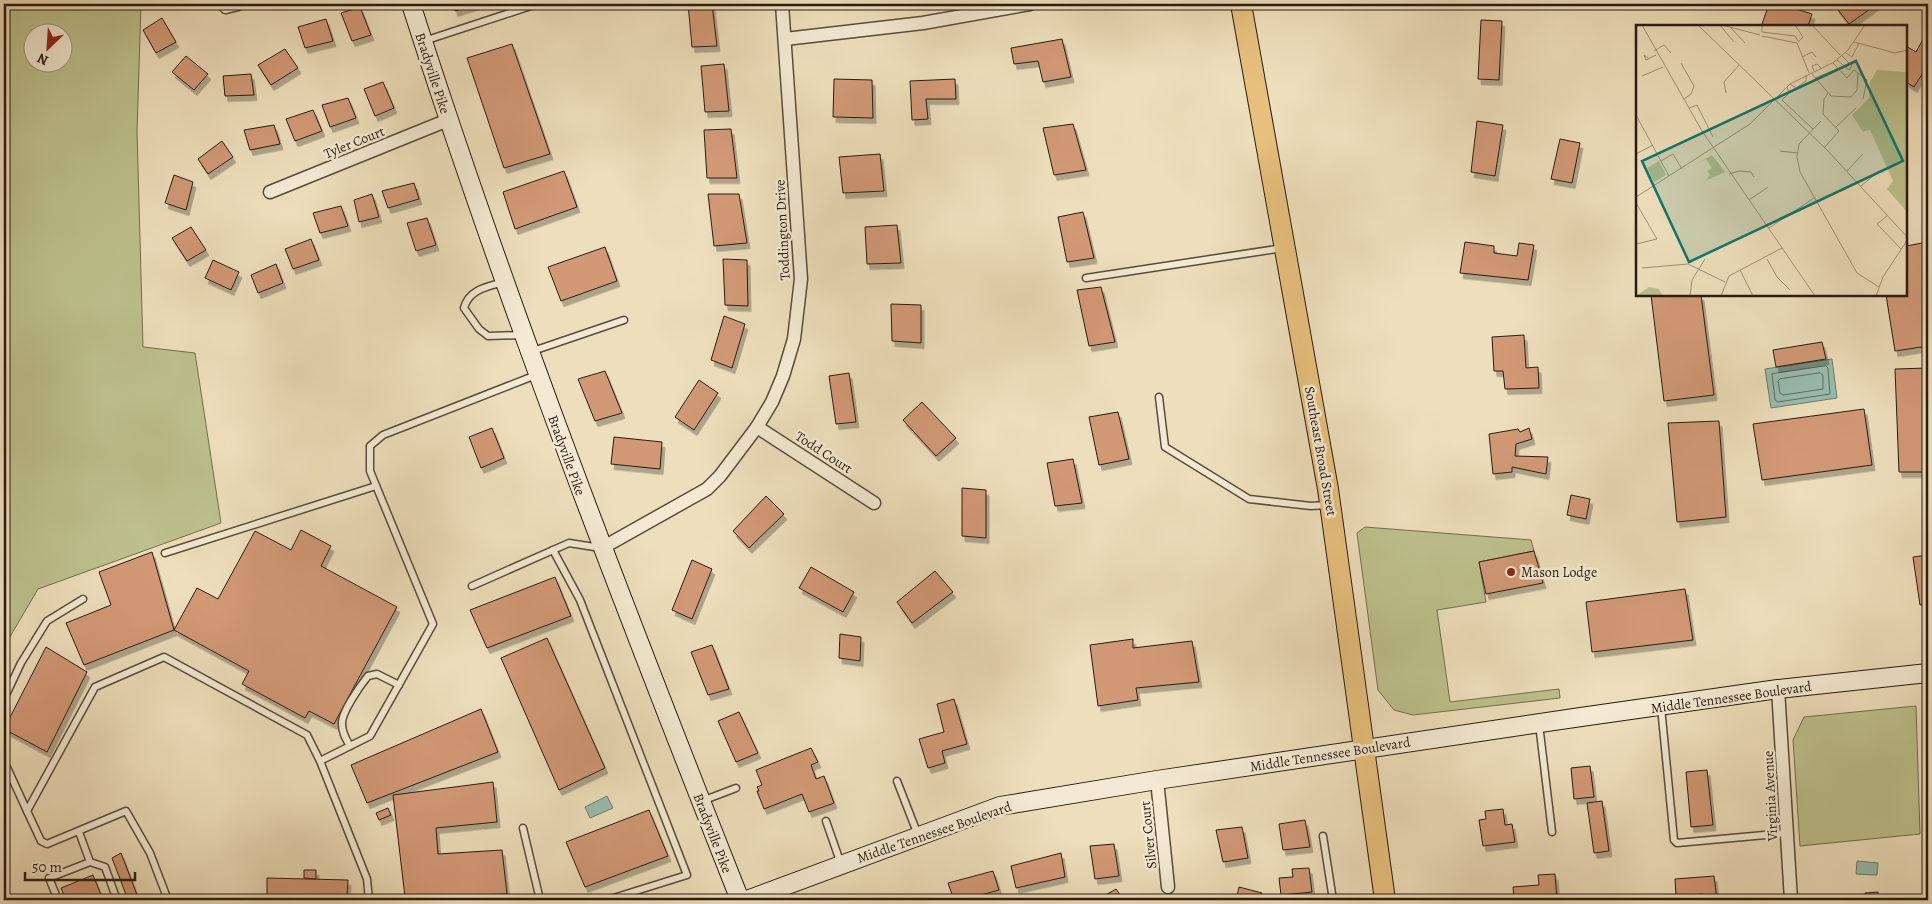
<svg xmlns="http://www.w3.org/2000/svg" width="1932" height="904" font-family="Alegreya,serif">
<style>
.green{fill:#bdc18d;stroke:#736e4f;fill-rule:evenodd}
.water{fill:#99bdb0;stroke:#6c7c70}
.lines{fill:none;stroke-linecap:round;stroke-linejoin:round}
.shore{stroke:#616c60;stroke-width:1}
.building{fill:#d29977;stroke:#291b11;filter:url(#shadow)}
.service-casing{stroke:#5a4c3c;stroke-width:9}
.minor-casing{stroke:#5a4c3c;stroke-width:15}
.secondary-casing{stroke:#291b11;stroke-width:20}
.primary-casing{stroke:#291b11;stroke-width:22}
.service{stroke:#f4ead3;stroke-width:6}
.minor{stroke:#f4ead3;stroke-width:12}
.secondary{stroke:#f4ead3;stroke-width:18}
.primary{stroke:#e7c07e;stroke-width:20}
.poi-dot{fill:#8f2418;stroke:#f4ead3;stroke-width:2}
.labels{text-anchor:middle;stroke-width:5;stroke-linejoin:round;paint-order:stroke}
.street-label{font-size:14px;fill:#291b11;stroke:#f4ead3}
.poi-label{font-size:14px;fill:#291b11;stroke:#f4ead3;text-anchor:start}
.inset-road{fill:none;stroke:#9f9178;stroke-width:1}
.view{fill:#0f766e;fill-opacity:0.15;stroke:#0f766e;stroke-width:2.5}
.inset-edge{fill:none;stroke:#291b11;stroke-width:2.5}
</style>
<defs>
<filter id="shadow"><feDropShadow dx="3" dy="5.5" stdDeviation="0" flood-color="#0004"/></filter>
</defs>
<rect width="100%" height="100%" fill="#eedfbc"/>
<filter id="stains"><feTurbulence type="fractalNoise" baseFrequency=".004" numOctaves="4"/><feColorMatrix values="0 0 0 0 .2 0 0 0 0 .09 0 0 0 0 .02 0 0 0 .5 -.17"/></filter>
<radialGradient id="worn" r=".72"><stop offset=".6" stop-color="#630" stop-opacity="0"/><stop offset="1" stop-color="#630" stop-opacity=".3"/></radialGradient>
<g class="green">
<path d="M4 4H141L137 131 143 347 195 353 221 523 38 589 4 647ZM32 32H62V62H32Z"/>
<polygon points="1365,527 1531,540 1534,551 1479,562 1486,602 1437,610 1450,702 1559,689 1560,698 1413,715 1394,710 1378,690 1357,533"/>
<polygon points="1916,706 1920,834 1800,846 1793,740 1804,717"/>
</g>
<g class="water">
<polygon points="1832,359 1837,398 1771,408 1765,369"/>
<polygon points="607,796 613,808 590,818 585,807"/>
<polygon points="1857,861 1878,863 1877,875 1856,874"/>
</g>
<g class="lines">
<g class="shore">
<polygon points="1826,366 1828,368 1830,394 1778,402 1775,400 1772,374"/>
<polygon points="1820,373 1823,375 1823,389 1783,395 1780,393 1778,381 1780,379"/>
</g>
</g>
<g class="building">
<polygon points="453,4 477,4 455,11"/>
<polygon points="688,4 712,4 717,46 692,47"/>
<polygon points="1769,4 1781,4 1812,14 1808,26 1768,26 1762,24"/>
<polygon points="1839,4 1877,4 1849,24 1835,6"/>
<polygon points="360,7 371,35 352,41 341,13"/>
<polygon points="162,18 176,42 156,53 143,30"/>
<polygon points="326,19 333,41 305,48 298,27"/>
<polygon points="1481,20 1502,21 1499,80 1478,79"/>
<polygon points="1062,39 1071,77 1043,82 1038,61 1014,64 1011,48"/>
<polygon points="1922,41 1928,44 1928,65 1914,87 1906,82 1906,46 1916,52"/>
<polygon points="512,44 550,154 504,168 467,58"/>
<polygon points="285,49 298,68 271,85 258,65"/>
<polygon points="186,56 208,74 194,90 172,72"/>
<polygon points="724,64 729,111 705,112 701,66"/>
<polygon points="251,74 254,95 225,96 223,76"/>
<polygon points="834,79 872,80 873,118 833,117"/>
<polygon points="955,79 956,99 926,99 928,119 912,120 910,81"/>
<polygon points="383,82 394,108 375,116 364,89"/>
<polygon points="348,98 356,118 330,127 322,105"/>
<polygon points="313,110 322,131 295,141 286,119"/>
<polygon points="1477,121 1503,125 1495,176 1471,172"/>
<polygon points="1073,124 1086,170 1054,175 1043,128"/>
<polygon points="274,125 280,144 250,150 244,130"/>
<polygon points="731,129 737,178 707,178 704,130"/>
<polygon points="1560,139 1580,143 1572,183 1551,179"/>
<polygon points="222,141 233,157 208,174 198,159"/>
<polygon points="880,154 884,191 843,193 839,157"/>
<polygon points="564,171 577,207 515,229 503,192"/>
<polygon points="174,175 193,182 186,210 165,203"/>
<polygon points="414,183 419,199 388,208 382,191"/>
<polygon points="372,194 379,217 359,222 354,200"/>
<polygon points="708,194 739,194 747,243 714,246"/>
<polygon points="341,206 348,226 320,233 313,213"/>
<polygon points="1083,212 1094,258 1067,262 1058,217"/>
<polygon points="427,218 436,245 416,251 407,223"/>
<polygon points="897,225 901,263 867,264 865,227"/>
<polygon points="191,227 206,250 187,261 172,238"/>
<polygon points="311,239 319,260 293,269 285,249"/>
<polygon points="1465,242 1494,246 1494,253 1517,256 1519,243 1534,245 1528,280 1460,273"/>
<polygon points="1928,242 1928,346 1895,351 1886,295 1906,295 1906,246"/>
<polygon points="605,247 617,281 561,301 548,267"/>
<polygon points="723,259 747,260 748,306 725,305"/>
<polygon points="213,260 239,272 231,290 205,278"/>
<polygon points="276,264 283,283 258,293 251,275"/>
<polygon points="1101,287 1115,342 1089,346 1077,290"/>
<polygon points="1651,295 1701,295 1714,395 1664,401"/>
<polygon points="891,304 921,305 921,343 892,341"/>
<polygon points="724,316 745,324 732,368 711,360"/>
<polygon points="1524,335 1526,368 1538,367 1539,388 1505,389 1503,371 1494,371 1492,337"/>
<polygon points="1822,342 1826,359 1776,367 1773,350"/>
<polygon points="1928,368 1928,472 1899,472 1895,369"/>
<polygon points="605,371 622,413 595,421 578,379"/>
<polygon points="849,373 856,422 836,424 829,376"/>
<polygon points="699,380 718,393 694,430 675,417"/>
<polygon points="922,402 956,438 936,456 903,420"/>
<polygon points="1864,409 1872,465 1762,480 1753,424"/>
<polygon points="1118,412 1129,459 1099,465 1089,417"/>
<polygon points="1719,421 1726,517 1677,522 1668,423"/>
<polygon points="492,428 504,458 481,468 469,437"/>
<polygon points="1529,428 1532,439 1516,444 1515,456 1548,457 1546,474 1512,467 1512,472 1493,474 1489,434 1518,429 1520,432"/>
<polygon points="614,437 662,442 660,469 611,464"/>
<polygon points="1073,459 1082,503 1055,506 1047,463"/>
<polygon points="962,488 986,490 986,538 962,536"/>
<polygon points="1571,495 1590,499 1586,519 1567,515"/>
<polygon points="766,496 784,514 749,548 733,531"/>
<polygon points="301,530 331,546 321,566 397,607 334,724 309,711 305,718 242,684 249,671 174,630 197,588 218,599 255,531 291,550"/>
<polygon points="1534,551 1543,583 1486,594 1479,562"/>
<polygon points="152,552 174,630 84,665 66,623 111,605 99,572"/>
<polygon points="1928,555 1928,604 1920,605 1913,557"/>
<polygon points="692,560 712,569 692,619 672,610"/>
<polygon points="811,567 854,592 843,612 799,588"/>
<polygon points="935,571 953,592 912,623 897,602"/>
<polygon points="555,577 571,616 487,648 470,610"/>
<polygon points="1685,589 1693,640 1592,652 1586,602"/>
<polygon points="840,634 861,637 860,661 839,658"/>
<polygon points="547,638 605,768 559,790 501,658"/>
<polygon points="1133,639 1133,648 1192,641 1199,682 1136,688 1138,700 1098,706 1090,645"/>
<polygon points="712,645 729,689 708,695 691,652"/>
<polygon points="46,647 87,672 47,752 4,729"/>
<polygon points="954,699 967,744 942,751 945,763 928,768 919,739 944,732 937,704"/>
<polygon points="481,709 498,752 367,803 351,765"/>
<polygon points="739,712 758,753 736,762 718,721"/>
<polygon points="811,748 818,762 811,765 816,779 824,776 834,803 809,812 802,794 764,809 757,791 759,791 757,787 762,785 756,770"/>
<polygon points="1590,766 1594,797 1574,799 1571,768"/>
<polygon points="1707,770 1713,825 1691,827 1686,772"/>
<polygon points="493,782 497,822 436,828 438,854 502,850 507,894 405,897 393,795"/>
<polygon points="1602,801 1609,851 1594,853 1587,803"/>
<polygon points="388,808 391,815 379,820 376,813"/>
<polygon points="1503,809 1505,825 1512,824 1515,842 1483,846 1479,820 1486,819 1485,811"/>
<polygon points="649,810 668,856 585,887 566,842"/>
<polygon points="1305,820 1310,847 1283,850 1279,824"/>
<polygon points="1242,827 1248,858 1223,862 1216,830"/>
<polygon points="1114,844 1119,876 1095,879 1090,846"/>
<polygon points="121,853 139,900 128,900 112,858"/>
<polygon points="1061,853 1065,877 1016,888 1011,866"/>
<polygon points="1309,868 1312,892 1281,895 1279,878 1293,877 1292,869"/>
<polygon points="304,870 316,870 316,879 304,878"/>
<polygon points="993,871 999,890 963,900 954,900 948,883"/>
<polygon points="1555,874 1557,900 1514,900 1513,887 1539,885 1538,875"/>
<polygon points="93,875 103,900 66,900 61,888"/>
<polygon points="1714,876 1717,900 1704,900 1703,894 1676,896 1675,879"/>
<polygon points="267,878 348,880 347,896 267,895"/>
<polygon points="1239,887 1262,893 1260,900 1236,900"/>
<polygon points="1116,889 1124,900 1097,900"/>
<polygon points="1878,892 1878,900 1865,900 1865,893"/>
<rect x="1915" y="895" width="13" height="5"/>
</g>
<g class="lines">
<defs>
<g id="service">
<polyline points="424,41 537,4"/>
<polyline points="1086,278 1283,248"/>
<path d="M504 282C487 287 469 289 464 308L479 329 488 336 522 335"/>
<polyline points="530,352 624,320"/>
<polyline points="1159,397 1165,447 1249,499 1311,506 1327,505"/>
<polyline points="553,550 580,600 687,875 607,900"/>
<polyline points="165,553 376,486"/>
<polyline points="472,586 569,543 601,548"/>
<polyline points="4,699 21,663 47,621 83,599"/>
<polyline points="1661,707 1674,840 1677,843 1787,833"/>
<polyline points="1539,724 1552,832"/>
<path d="M350 746C346 739 342 733 342 724 341 713 360 686 368 676L377 674 399 685"/>
<polyline points="4,761 27,811"/>
<polyline points="320,761 370,736 433,624 370,471 370,446 383,435 536,375"/>
<polyline points="897,781 918,835"/>
<polyline points="702,801 736,788"/>
<polyline points="826,821 841,864"/>
<polyline points="523,828 540,900"/>
<polyline points="79,832 90,862"/>
<polyline points="1323,836 1333,900"/>
<polyline points="58,900 49,878 90,862 105,867 117,900"/>
<polyline points="168,900 150,853 126,811 47,844 41,841 27,811 95,687 164,657 307,735 320,761 367,879 369,900"/>
</g>
<g id="minor">
<polyline points="226,7 238,4"/>
<polyline points="785,39 923,23 1030,4"/>
<polyline points="270,192 448,120"/>
<polyline points="757,427 874,503"/>
<polyline points="602,548 707,489 720,476 757,427 772,402 783,376 794,339 801,279 782,4"/>
<polyline points="1778,689 1791,900"/>
<polyline points="1157,780 1168,887"/>
</g>
<g id="secondary">
<path d="M411 4C508 308 623 604 740 900"/>
<polyline points="747,900 1000,806 1157,780 1581,717 1778,689 1928,673"/>
</g>
<polyline id="primary" points="1241,4 1328,489 1385,900"/>
</defs>
<use href="#service" class="service-casing"/>
<use href="#minor" class="minor-casing"/>
<use href="#secondary" class="secondary-casing"/>
<use href="#primary" class="primary-casing"/>
<use href="#service" class="service"/>
<use href="#minor" class="minor"/>
<use href="#secondary" class="secondary"/>
<use href="#primary" class="primary"/>
</g>
<circle class="poi-dot" cx="1511" cy="572" r="5"/>
<g class="labels">
<g class="street-label">
<text transform="translate(433 73) rotate(72)" y="5">Bradyville Pike</text>
<text transform="translate(354 142) rotate(-22)" y="5">Tyler Court</text>
<text transform="translate(782 230) rotate(-93)" y="5">Toddington Drive</text>
<text transform="translate(1321 451) rotate(80)" y="5">Southeast Broad Street</text>
<text transform="translate(824 452) rotate(33)" y="5">Todd Court</text>
<text transform="translate(567 455) rotate(70)" y="5">Bradyville Pike</text>
<text transform="translate(1731 697) rotate(-8)" y="5">Middle Tennessee Boulevard</text>
<text transform="translate(1330 754) rotate(-9)" y="5">Middle Tennessee Boulevard</text>
<text transform="translate(1770 796) rotate(-93)" y="5">Virginia Avenue</text>
<text transform="translate(934 832) rotate(-19)" y="5">Middle Tennessee Boulevard</text>
<text transform="translate(713 833) rotate(69)" y="5">Bradyville Pike</text>
<text transform="translate(1148 835) rotate(-96)" y="5">Silver Court</text>
</g>
<g class="poi-label">
<text x="1521" y="577">Mason Lodge</text>
</g>
</g>
<g transform="translate(1636 25)">
<rect width="271" height="271" fill="#eedfbc"/>
<path d="M241 45 271 47V187L251 164 257 156 234 105 227 107 216 90 233 73 234 57ZM76 130 89 147 69 156 74 150 71 146 76 143 70 134 58 140ZM23 136 30 150 18 157 11 143ZM13 262 23 264 27 271H0Z" fill="#bdc18d"/>
<path class="inset-road" d="M6 0 66 106 179 271M62 0 191 125 272 213M84 0 98 17M86 0 124 10M126 0V7L159 11 162 16M159 0 167 12 162 17M176 0 204 30M94 2 109 18M126 11 161 18 173 48M218 17 259 28 272 25M18 26 28 20 35 28M210 28 216 32 223 18M166 32 176 27 180 32M13 34 8 30 10 35 20 30M201 35 213 45 216 41 206 31M45 38 58 61 55 69 48 74M178 46 176 41 181 39 185 43M222 48 231 55 227 74M176 49 195 71 215 72 221 65 222 48 218 45 211 53 197 38M6 51 27 42M179 53 201 44M154 59 160 63 170 56V50M151 62 153 68 146 75 177 104M90 68 88 57 103 40M53 83 61 80 77 112M0 90 33 151M185 96 163 119 161 132 164 147 221 248 243 262M200 102 220 83M188 123 203 106 187 89 188 74 192 68M144 126 161 128M0 129 17 120M25 136 37 129 46 144M211 146 227 129M93 149 103 146 115 147 118 152M225 161 242 147M0 172 114 99 154 59 198 37 212 25 229 0M113 175 132 162M0 178 21 214 0 219M251 191 241 199 265 224M133 203 178 173M131 234 141 252 154 265M6 243 52 239 89 257M104 245 117 271M54 271 56 255 69 234M85 271 93 251 146 223M240 271 247 252 272 214"/>
<path class="view" d="M220 36 267 136 53 237 6 136Z"/>
<rect width="271" height="271" class="inset-edge"/>
</g>
<rect width="1932" height="904" fill="none" stroke="#eedfbc" stroke-width="20"/>
<rect x="5" y="5" width="1922" height="894" fill="none" stroke="#291b11" stroke-width="2.5"/>
<rect x="10" y="10" width="1912" height="884" fill="none" stroke="#291b11"/>
<g transform="translate(48 48) rotate(205)"><circle r="24" fill="#f4ead3" stroke="#a39785"/>
<path d="M0-4L9 19L0 12L-9 19Z" fill="#8f2418"/>
<text y="-8" font-size="14" font-weight="bold" text-anchor="middle" fill="#291b11">N</text>
</g>
<path d="M25 872v8h110v-8" fill="none" stroke="#291b11" stroke-width="2.5"/>
<text x="32" y="872" font-size="15" fill="#291b11" stroke="#f4ead3" stroke-width="4" paint-order="stroke">50 m</text>
<rect width="100%" height="100%" filter="url(#stains)"/>
<rect width="100%" height="100%" fill="url(#worn)"/>
</svg>
